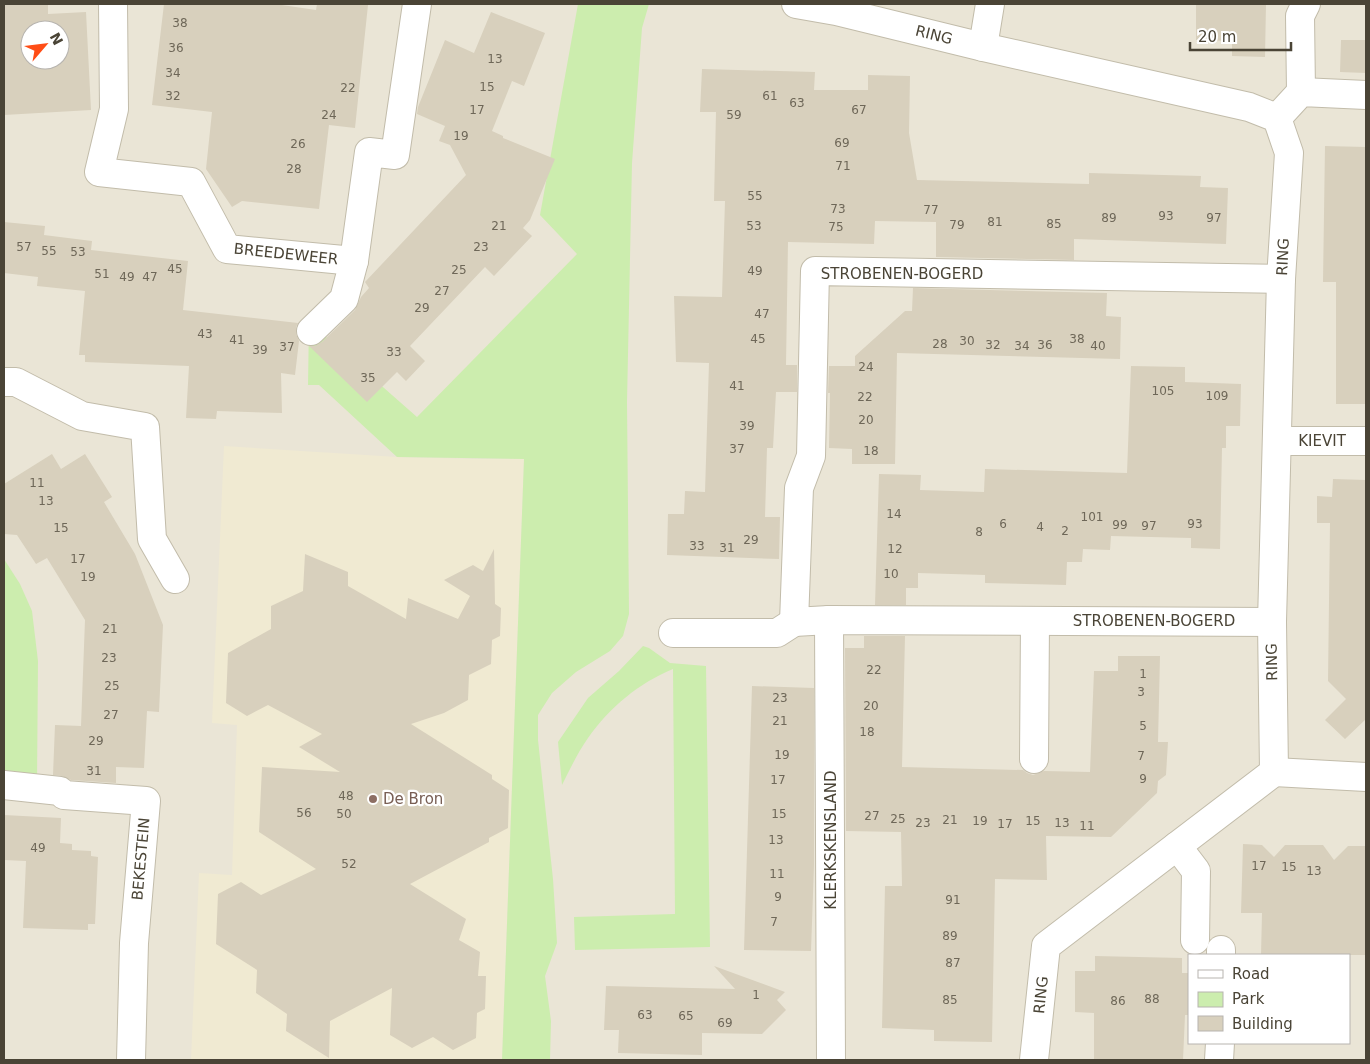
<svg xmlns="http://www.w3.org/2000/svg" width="1370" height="1064" font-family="'DejaVu Sans',sans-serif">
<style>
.residential{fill:#eae5d6;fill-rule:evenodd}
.education{fill:#f0ead2}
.green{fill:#ccedae}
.building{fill:#d8d0bd;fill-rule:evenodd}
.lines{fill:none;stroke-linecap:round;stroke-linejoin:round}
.minor-casing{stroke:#c2bcaa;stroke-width:30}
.minor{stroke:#fff;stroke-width:28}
.education-dot{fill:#8d6e63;stroke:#fff;stroke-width:2}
.labels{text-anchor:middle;stroke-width:4.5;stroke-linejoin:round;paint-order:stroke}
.number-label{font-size:12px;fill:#6e6758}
.street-label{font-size:15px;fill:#4a4436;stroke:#fff}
.education-label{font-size:15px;fill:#785e54;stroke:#fff;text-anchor:start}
</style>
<rect width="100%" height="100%" fill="#f6f3e9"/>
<path class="residential" d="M4 4H1366V1060H4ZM30 30H60V60H30ZM1189 955H1349V1043H1189Z"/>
<polygon class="education" points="224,446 397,457 480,459 524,459 502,1060 191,1060 199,873 232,875 237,725 212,723"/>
<g class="green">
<polygon points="578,4 649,4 642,28 632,163 627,402 629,614 623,636 610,651 576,672 552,693 538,715 538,740 553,879 557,943 545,976 551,1021 550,1060 502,1060 524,459 397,457 319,385 308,385 309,322 417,417 577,254 540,215"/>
<polygon points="4,559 20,584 32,611 38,661 37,785 4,784"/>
<path d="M643 646 649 648 670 663 706 666 710 947 575 950 574 917 675 914 673 669C639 683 610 707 588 738 578 752 570 769 562 785L558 742 588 698 619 671Z"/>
</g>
<g class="building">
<path d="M4 4H48V14L86 12 91 110 4 115ZM30 30H60V60H30Z"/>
<polygon points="164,4 275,4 316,10 317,4 368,5 355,128 329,125 319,209 242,201 232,207 206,169 212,112 152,105"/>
<polygon points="1196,4 1266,4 1265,57 1232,56 1232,41 1196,40"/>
<polygon points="491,12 545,33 524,86 512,81 492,131 503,136 503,138 555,159 530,220 523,228 532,236 494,276 485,267 410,346 425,361 406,381 397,372 367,402 309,346 315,346 322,342 355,310 361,297 369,288 365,282 466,175 450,145 439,141 445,126 417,114 418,107 445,40 474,53"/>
<polygon points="1341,40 1366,40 1366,73 1340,72"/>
<polygon points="702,69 815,72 814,90 868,90 868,75 910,76 909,133 917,180 1089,184 1089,173 1201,176 1200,187 1228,188 1226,244 1074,239 1074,260 936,257 936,222 875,221 874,244 788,242 786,365 797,365 797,392 776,392 773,448 767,448 765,517 780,517 779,559 667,555 668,514 684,514 685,491 705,492 709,363 676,362 674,296 722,297 725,201 714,201 716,112 700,112"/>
<polygon points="1325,146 1366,147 1366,404 1336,404 1336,282 1323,282"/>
<polygon points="4,222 45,226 44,235 92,241 91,250 188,261 183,310 298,323 296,327 296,334 299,341 295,375 281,373 282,413 217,411 216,419 186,418 189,366 85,362 85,355 79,355 85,291 37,286 38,277 4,273"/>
<polygon points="913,288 1107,293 1106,316 1121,317 1120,359 897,353 895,464 852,464 852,449 829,448 830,393 828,393 829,366 855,366 855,356 905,311 912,311"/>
<polygon points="1131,366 1185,367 1185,382 1241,384 1240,426 1226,426 1226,448 1222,448 1220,549 1191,548 1191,538 1111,536 1110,550 1083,549 1082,562 1067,562 1066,585 985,583 985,575 918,573 918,588 906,588 906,605 875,605 879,474 921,475 920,490 984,492 985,469 1127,473"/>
<polygon points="52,454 61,469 85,454 112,497 104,502 135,554 163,625 159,712 147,711 144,768 116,767 116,783 71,780 62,776 53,775 55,725 81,726 85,620 47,558 36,564 17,535 4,534 4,484"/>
<polygon points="1333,479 1366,480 1366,719 1345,739 1325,720 1346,699 1328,681 1330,523 1317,523 1317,496 1332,497"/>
<polygon points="494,549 495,604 501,608 500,636 492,640 491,664 469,675 468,700 444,713 411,724 492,775 492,779 509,790 508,828 489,838 489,842 410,884 466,919 459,940 480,952 478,976 486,976 485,1009 477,1013 476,1038 453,1050 433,1037 412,1048 390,1035 392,988 330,1021 329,1058 286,1031 287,1014 256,993 257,970 216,944 218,894 241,882 261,895 316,869 259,832 262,767 340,772 299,747 322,734 268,705 247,716 226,703 228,653 271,629 271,606 303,591 305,554 348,572 348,586 406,619 408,598 458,619 470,596 444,580 473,565 483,571"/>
<polygon points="864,636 905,636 902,767 1023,770 1027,773 1033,775 1044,771 1090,772 1094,671 1118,671 1118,656 1160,656 1158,742 1168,742 1166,775 1158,781 1157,793 1111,837 1046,836 1047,880 995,879 992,1042 934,1041 934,1030 882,1028 885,886 902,886 901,832 846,831 845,648 864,648"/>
<polygon points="752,686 814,688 814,865 811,951 744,950"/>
<polygon points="4,815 61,818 60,843 72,844 72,850 91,851 91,856 98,857 95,924 88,924 88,930 23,928 26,861 4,860"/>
<polygon points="1243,844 1262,845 1274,857 1285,845 1323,845 1334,860 1348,846 1366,846 1366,955 1261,955 1262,913 1241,913"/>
<polygon points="1095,956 1182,958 1182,973 1189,973 1189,1015 1185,1015 1183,1060 1094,1060 1094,1013 1075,1012 1075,971 1095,971"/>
<polygon points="714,966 785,992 777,1000 786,1010 762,1034 702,1033 702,1055 618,1053 619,1030 604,1030 606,986 735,989"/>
</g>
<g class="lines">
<defs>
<g id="minor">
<polyline points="113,4 114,109 99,172 191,182 227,249 354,261 369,152 395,155 417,4"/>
<polyline points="796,4 836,11 983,47 1249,107 1277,118 1289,153 1281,279 1272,622 1274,772 1046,946 1034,1060"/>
<polyline points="983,47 990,4"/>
<polyline points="1301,92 1300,16 1306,4"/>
<polyline points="1277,118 1301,92 1366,95"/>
<polyline points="311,331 344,299 354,261"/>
<polyline points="4,382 16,382 82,416 145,427 152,539 175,579"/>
<polyline points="1278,441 1366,441"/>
<polyline points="829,620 831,1060"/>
<polyline points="1272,622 829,620 794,622 799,488 811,456 815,271 1281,279"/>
<polyline points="673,633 777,633 794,622"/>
<polyline points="1034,759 1035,621"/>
<polyline points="1274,772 1366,777"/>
<polyline points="4,785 60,791 64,795 146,801 134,943 131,1060"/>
<polyline points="1177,846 1196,871 1195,940"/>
<polyline points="1221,955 1221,950"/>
<polyline points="1219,1060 1220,1043"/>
</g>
</defs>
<use href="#minor" class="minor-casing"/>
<use href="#minor" class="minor"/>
</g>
<circle class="education-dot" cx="373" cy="799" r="5"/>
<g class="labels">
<g class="number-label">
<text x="180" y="27">38</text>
<text x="176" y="52">36</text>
<text x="495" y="63">13</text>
<text x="173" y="77">34</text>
<text x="487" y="91">15</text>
<text x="348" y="92">22</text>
<text x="173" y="100">32</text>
<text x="770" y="100">61</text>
<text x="797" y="107">63</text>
<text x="477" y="114">17</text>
<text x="859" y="114">67</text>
<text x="329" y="119">24</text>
<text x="734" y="119">59</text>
<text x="461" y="140">19</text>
<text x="842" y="147">69</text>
<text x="298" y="148">26</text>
<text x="843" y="170">71</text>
<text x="294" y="173">28</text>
<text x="755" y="200">55</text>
<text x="838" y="213">73</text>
<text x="931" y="214">77</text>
<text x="1166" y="220">93</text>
<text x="1109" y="222">89</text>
<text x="1214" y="222">97</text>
<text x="995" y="226">81</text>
<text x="1054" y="228">85</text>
<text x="957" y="229">79</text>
<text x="499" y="230">21</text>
<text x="754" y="230">53</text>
<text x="836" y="231">75</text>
<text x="24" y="251">57</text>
<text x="481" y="251">23</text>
<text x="49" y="255">55</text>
<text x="78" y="256">53</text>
<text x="175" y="273">45</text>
<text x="459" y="274">25</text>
<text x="755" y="275">49</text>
<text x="102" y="278">51</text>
<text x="127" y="281">49</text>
<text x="150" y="281">47</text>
<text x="442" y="295">27</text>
<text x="422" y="312">29</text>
<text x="762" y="318">47</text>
<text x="205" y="338">43</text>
<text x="758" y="343">45</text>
<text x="1077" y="343">38</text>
<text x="237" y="344">41</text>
<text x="967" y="345">30</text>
<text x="940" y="348">28</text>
<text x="993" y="349">32</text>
<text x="1045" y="349">36</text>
<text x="1022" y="350">34</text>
<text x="1098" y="350">40</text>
<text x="287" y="351">37</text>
<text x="260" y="354">39</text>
<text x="394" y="356">33</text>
<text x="866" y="371">24</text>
<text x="368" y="382">35</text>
<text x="737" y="390">41</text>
<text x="1163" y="395">105</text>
<text x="1217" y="400">109</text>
<text x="865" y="401">22</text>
<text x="866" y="424">20</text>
<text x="747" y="430">39</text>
<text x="737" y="453">37</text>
<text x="871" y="455">18</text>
<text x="37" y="487">11</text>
<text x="46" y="505">13</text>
<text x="894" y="518">14</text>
<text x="1092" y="521">101</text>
<text x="1003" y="528">6</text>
<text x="1195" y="528">93</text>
<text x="1120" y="529">99</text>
<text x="1149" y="530">97</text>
<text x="1040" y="531">4</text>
<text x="61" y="532">15</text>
<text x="1065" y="535">2</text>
<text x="979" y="536">8</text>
<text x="751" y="544">29</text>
<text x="697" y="550">33</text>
<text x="727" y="552">31</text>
<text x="895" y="553">12</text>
<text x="78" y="563">17</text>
<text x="891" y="578">10</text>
<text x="88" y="581">19</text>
<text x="110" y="633">21</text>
<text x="109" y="662">23</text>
<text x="874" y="674">22</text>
<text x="1143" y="678">1</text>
<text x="112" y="690">25</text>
<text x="1141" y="696">3</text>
<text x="780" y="702">23</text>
<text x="871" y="710">20</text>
<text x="111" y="719">27</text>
<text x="780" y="725">21</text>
<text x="1143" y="730">5</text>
<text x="867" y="736">18</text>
<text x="96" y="745">29</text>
<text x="782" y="759">19</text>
<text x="1141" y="760">7</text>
<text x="94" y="775">31</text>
<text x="1143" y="783">9</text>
<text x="778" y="784">17</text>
<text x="346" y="800">48</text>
<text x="304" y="817">56</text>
<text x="344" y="818">50</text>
<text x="779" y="818">15</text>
<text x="872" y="820">27</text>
<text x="898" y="823">25</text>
<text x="950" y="824">21</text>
<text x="980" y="825">19</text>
<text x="1033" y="825">15</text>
<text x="923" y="827">23</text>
<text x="1062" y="827">13</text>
<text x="1005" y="828">17</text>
<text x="1087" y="830">11</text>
<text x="776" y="844">13</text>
<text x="38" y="852">49</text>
<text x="349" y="868">52</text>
<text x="1259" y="870">17</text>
<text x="1289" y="871">15</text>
<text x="1314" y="875">13</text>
<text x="777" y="878">11</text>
<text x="778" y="901">9</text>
<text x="953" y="904">91</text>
<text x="774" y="926">7</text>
<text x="950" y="940">89</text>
<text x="953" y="967">87</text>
<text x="756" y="999">1</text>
<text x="1152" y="1003">88</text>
<text x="950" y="1004">85</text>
<text x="1118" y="1005">86</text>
<text x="645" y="1019">63</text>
<text x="686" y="1020">65</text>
<text x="725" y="1027">69</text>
</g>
<g class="street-label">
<text transform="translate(934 35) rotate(14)" y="5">RING</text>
<text transform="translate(286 254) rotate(6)" y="5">BREEDEWEER</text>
<text transform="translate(1283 257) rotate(-87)" y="5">RING</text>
<text x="902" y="279">STROBENEN-BOGERD</text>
<text x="1322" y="446">KIEVIT</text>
<text x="1154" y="626">STROBENEN-BOGERD</text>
<text transform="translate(1272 662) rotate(-91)" y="5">RING</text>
<text transform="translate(831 840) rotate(-90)" y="5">KLERKSKENSLAND</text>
<text transform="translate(141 859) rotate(-85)" y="5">BEKESTEIN</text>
<text transform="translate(1041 995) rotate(-84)" y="5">RING</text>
</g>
<g class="education-label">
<text x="383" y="804">De Bron</text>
</g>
</g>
<rect width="1370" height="1064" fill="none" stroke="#4a4436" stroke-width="10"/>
<rect x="1188" y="954" width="162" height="90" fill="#ffffff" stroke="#b7b4af"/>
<rect x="1198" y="970" width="25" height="8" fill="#ffffff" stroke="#b7b4af"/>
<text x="1232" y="979" font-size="15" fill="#4a4436">Road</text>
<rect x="1198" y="992" width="25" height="15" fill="#ccedae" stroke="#b7b4af"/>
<text x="1232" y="1004" font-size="15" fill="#4a4436">Park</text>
<rect x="1198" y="1016" width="25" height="15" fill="#d8d0bd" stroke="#b7b4af"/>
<text x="1232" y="1029" font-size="15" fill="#4a4436">Building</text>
<g transform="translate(45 45) rotate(62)"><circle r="24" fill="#ffffff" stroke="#b7b4af"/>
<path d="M0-4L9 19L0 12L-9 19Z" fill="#ff4d16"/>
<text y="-8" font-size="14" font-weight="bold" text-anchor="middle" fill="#4a4436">N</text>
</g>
<path d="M1190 42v8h101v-8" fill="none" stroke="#4a4436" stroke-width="2.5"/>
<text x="1198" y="42" font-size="15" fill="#4a4436" stroke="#ffffff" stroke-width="4" paint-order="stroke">20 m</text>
</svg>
